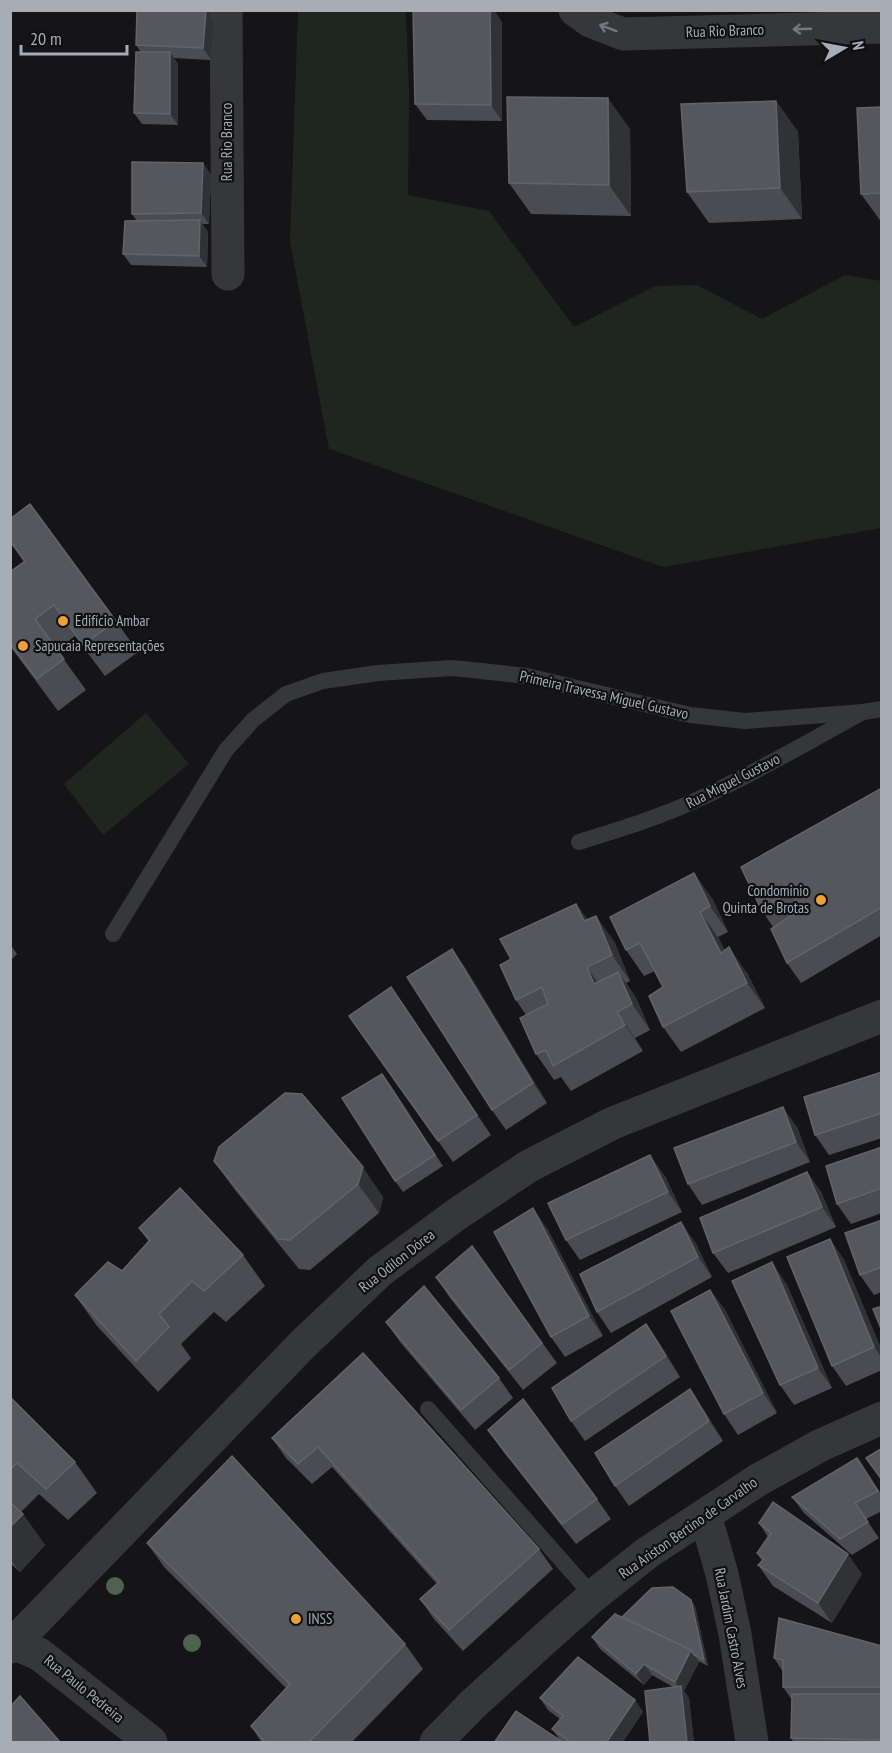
<svg xmlns="http://www.w3.org/2000/svg" width="892" height="1753" font-family="'PT Sans Narrow',sans-serif">
<style>
.green{fill:#1f2620}
.lines{fill:none;stroke-linecap:round;stroke-linejoin:round}
.service{stroke:#36373b;stroke-width:16}
.minor{stroke:#36373b;stroke-width:33}
.tertiary{stroke:#36373b;stroke-width:33}
.tree{fill:#4f6250}
.wall{fill:#4b4c52}
.shaded-wall{fill:#313236}
.building{fill:#55575c;stroke:#62646a;stroke-width:1.5}
.oneway{stroke:#74787f}
.poi-dot{fill:#eba138;stroke:#101012;stroke-width:2}
.labels{text-anchor:middle;stroke-width:4.5;stroke-linejoin:round;paint-order:stroke}
.street-label{font-size:15px;fill:#a7adb6;stroke:#101012}
.poi-label{font-size:15px;fill:#a7adb6;stroke:#101012;text-anchor:start}
</style>
<rect width="100%" height="100%" fill="#151517"/>
<g class="green">
<polygon points="395,11 406,12 409,92 408,195 489,211 574,327 655,286 697,285 762,319 845,275 881,281 881,528 663,567 329,449 290,241 298,11"/>
<polygon points="146,713 189,764 103,835 64,784"/>
</g>
<g class="lines">
<g class="service">
<path d="M579 842C617 830 655 819 692 802 750 776 806 743 863 712L882 709"/>
<polyline points="113,934 226,750 253,720 286,694 323,681 378,673 453,668 527,676 690,715 745,721 863,712"/>
<polyline points="428,1409 593,1596"/>
</g>
<g class="minor">
<polyline points="226,10 228,274"/>
<polyline points="575,10 590,21 623,34 882,27"/>
<polyline points="705,1515 722,1574 735,1634 752,1742"/>
<polyline points="10,1642 39,1654 151,1742"/>
<polyline points="436,1742 473,1704 550,1634 593,1596 647,1553 758,1480 821,1445 882,1418"/>
</g>
<polyline class="tertiary" points="10,1647 303,1344 380,1271 457,1214 529,1166 613,1123 882,1016"/>
</g>
<g class="tree">
<circle cx="115" cy="1586" r="9"/>
<circle cx="192" cy="1643" r="9"/>
</g>
<g class="wall">
<polygon points="137,10 210,10 210,16 214,22 211,60 173,58 178,64 178,125 142,124 134,113 141,52 136,45"/>
<polygon points="502,22 502,121 427,120 415,104"/>
<polygon points="776,101 798,132 802,219 709,223 687,192"/>
<polygon points="630,129 631,216 531,214 509,183"/>
<polygon points="203,163 211,175 209,224 202,224 208,232 207,267 131,265 123,254 137,221 132,214"/>
<polygon points="882,193 882,223 861,194"/>
<polygon points="10,542 116,621 138,652 105,676 75,636 57,650 86,690 58,711 10,646 10,572 24,562"/>
<polygon points="882,788 882,935 801,983 787,963 773,927 761,909"/>
<polygon points="712,898 728,932 718,937 725,951 747,973 765,1008 681,1052 663,1027 663,987 655,971 644,976 626,950"/>
<polygon points="576,904 587,919 614,941 630,981 626,983 636,998 650,1030 635,1038 643,1051 571,1091 561,1077 554,1080 536,1054 526,1015 516,1000 511,959"/>
<polygon points="10,944 17,954 10,961"/>
<polygon points="452,949 466,969 547,1103 506,1130 492,1110"/>
<polygon points="391,987 491,1135 453,1162 349,1016"/>
<polygon points="882,1072 882,1138 829,1155 815,1135"/>
<polygon points="390,1085 443,1166 403,1192 395,1181"/>
<polygon points="285,1093 383,1197 379,1213 310,1270 299,1269 235,1190 214,1161"/>
<polygon points="797,1127 810,1162 702,1205 688,1184"/>
<polygon points="882,1147 882,1213 851,1224 837,1204"/>
<polygon points="807,1172 821,1192 836,1227 728,1273 713,1253"/>
<polygon points="665,1176 682,1212 580,1260 566,1240"/>
<polygon points="882,1220 882,1292 874,1295 860,1275"/>
<polygon points="139,1228 243,1255 265,1286 226,1322 214,1312 181,1344 191,1358 158,1392 97,1326 75,1295 122,1271 149,1242"/>
<polygon points="547,1228 603,1336 565,1357 551,1337"/>
<polygon points="830,1239 844,1260 882,1351 882,1370 846,1386 832,1366"/>
<polygon points="695,1242 712,1277 611,1333 597,1312"/>
<polygon points="472,1246 557,1363 523,1390 450,1298 436,1277"/>
<polygon points="786,1283 832,1388 794,1405 780,1385"/>
<polygon points="710,1290 725,1310 777,1413 738,1435 724,1414"/>
<polygon points="386,1322 499,1378 513,1398 475,1430 400,1342"/>
<polygon points="646,1324 660,1344 680,1377 585,1441 571,1421"/>
<polygon points="363,1353 539,1549 553,1569 463,1651 434,1619 420,1599 437,1584 332,1467 312,1484 286,1458 272,1438"/>
<polygon points="10,1397 75,1462 97,1493 68,1520 39,1494 21,1512 45,1545 20,1572 10,1563"/>
<polygon points="704,1410 723,1441 629,1506 615,1486"/>
<polygon points="488,1430 597,1499 611,1519 576,1544 502,1450"/>
<polygon points="868,1475 882,1495 882,1511 866,1519 879,1538 852,1555 804,1513 792,1497"/>
<polygon points="759,1523 862,1574 832,1623 773,1586 758,1565 762,1561 757,1553 768,1537"/>
<polygon points="147,1543 405,1644 423,1669 351,1743 262,1743 251,1726 286,1688 165,1568"/>
<polygon points="691,1600 695,1606 708,1666 698,1661 699,1662 684,1691 689,1698 694,1743 650,1743 673,1687 652,1675 644,1685 600,1649 592,1637 622,1617"/>
<polygon points="882,1646 882,1743 794,1743 791,1738 792,1700 783,1687 783,1672 774,1658"/>
<polygon points="540,1698 635,1700 643,1712 622,1743 494,1743 560,1740 552,1729 560,1719 548,1710"/>
</g>
<g class="shaded-wall">
<polygon points="206,10 210,10 210,16 214,22 211,60 203,48"/>
<polygon points="490,10 494,10 502,22 502,121 491,105"/>
<polygon points="170,52 178,64 178,125 170,114"/>
<polygon points="608,98 630,129 631,216 609,185"/>
<polygon points="776,101 798,132 802,219 780,188"/>
<polygon points="203,163 211,175 209,224 201,213"/>
<polygon points="200,220 208,232 207,267 199,256"/>
<polygon points="694,873 712,898 728,932 710,906"/>
<polygon points="576,904 594,929 584,921"/>
<polygon points="700,912 718,937 739,979 721,953"/>
<polygon points="596,916 614,941 630,981 612,955"/>
<polygon points="729,947 747,973 765,1008 747,983"/>
<polygon points="452,949 466,969 547,1103 533,1083"/>
<polygon points="587,967 605,993 594,984"/>
<polygon points="618,972 636,998 650,1030 632,1004"/>
<polygon points="391,987 405,1007 491,1135 477,1115"/>
<polygon points="617,1012 635,1038 643,1051 625,1025"/>
<polygon points="783,1107 797,1127 810,1162 796,1142"/>
<polygon points="650,1155 665,1176 682,1212 668,1192"/>
<polygon points="363,1167 383,1197 379,1213 358,1184"/>
<polygon points="807,1172 821,1192 836,1227 822,1207"/>
<polygon points="533,1208 547,1228 603,1336 589,1316"/>
<polygon points="681,1222 695,1242 712,1277 698,1257"/>
<polygon points="830,1239 844,1260 882,1351 882,1358 874,1347"/>
<polygon points="772,1262 786,1283 832,1388 818,1368"/>
<polygon points="710,1290 725,1310 777,1413 763,1393"/>
<polygon points="646,1324 660,1344 680,1377 666,1356"/>
<polygon points="690,1389 704,1410 723,1441 709,1421"/>
<polygon points="23,1514 45,1545 20,1572 10,1559 10,1527"/>
<polygon points="848,1554 862,1574 832,1623 818,1603"/>
<polygon points="691,1600 695,1606 708,1666 704,1660"/>
<polygon points="691,1650 699,1662 684,1691 689,1698 694,1743 687,1743 682,1691 675,1682"/>
<polygon points="644,1664 652,1675 644,1685 636,1674"/>
<polygon points="635,1700 643,1712 622,1743 606,1743"/>
</g>
<g class="building">
<polygon points="137,10 206,11 203,48 136,45"/>
<polygon points="413,10 490,10 491,105 415,104"/>
<polygon points="136,52 170,52 170,114 134,113"/>
<polygon points="507,97 608,98 609,185 509,183"/>
<polygon points="776,101 780,188 687,192 681,104"/>
<polygon points="882,107 882,193 861,194 857,108"/>
<polygon points="132,162 203,163 201,213 132,214"/>
<polygon points="200,220 199,256 123,254 125,221"/>
<polygon points="30,504 116,621 83,645 54,605 35,619 64,659 37,679 10,644 10,572 25,561 10,541 10,519"/>
<polygon points="882,788 882,907 787,963 771,929 800,910 791,892 761,909 741,867"/>
<polygon points="694,873 710,906 700,912 721,953 729,947 747,983 663,1027 649,996 663,987 640,943 626,950 610,917"/>
<polygon points="576,904 584,921 596,916 612,955 587,967 594,984 618,972 632,1004 617,1012 625,1025 553,1066 546,1050 536,1054 520,1018 548,1004 542,987 516,1000 500,965 511,959 500,939"/>
<polygon points="452,949 533,1083 492,1110 407,977"/>
<polygon points="391,987 477,1115 438,1141 349,1016"/>
<polygon points="882,1072 882,1113 815,1135 804,1097"/>
<polygon points="382,1074 435,1155 395,1181 342,1098"/>
<polygon points="285,1093 302,1094 363,1167 358,1184 290,1240 278,1239 214,1161 219,1147"/>
<polygon points="783,1107 796,1142 688,1184 674,1148"/>
<polygon points="882,1147 882,1188 837,1204 826,1166"/>
<polygon points="650,1155 668,1192 566,1240 548,1203"/>
<polygon points="807,1172 822,1207 713,1253 700,1218"/>
<polygon points="180,1188 243,1255 204,1291 192,1281 159,1314 169,1327 136,1361 75,1295 108,1262 122,1271 150,1240 139,1228"/>
<polygon points="533,1208 589,1316 551,1337 494,1232"/>
<polygon points="882,1220 882,1267 860,1275 845,1233"/>
<polygon points="681,1222 698,1257 597,1312 580,1274"/>
<polygon points="830,1239 874,1347 832,1366 787,1257"/>
<polygon points="472,1246 542,1343 509,1370 436,1277"/>
<polygon points="772,1262 818,1368 780,1385 732,1281"/>
<polygon points="424,1286 499,1378 461,1410 386,1322"/>
<polygon points="710,1290 763,1393 724,1414 671,1311"/>
<polygon points="882,1306 882,1331 873,1309"/>
<polygon points="646,1324 666,1356 571,1421 552,1388"/>
<polygon points="363,1353 539,1549 449,1630 420,1599 439,1582 318,1447 298,1464 272,1438"/>
<polygon points="690,1389 709,1421 615,1486 595,1453"/>
<polygon points="10,1397 75,1462 46,1489 17,1463 10,1470"/>
<polygon points="523,1399 597,1499 562,1524 488,1430"/>
<polygon points="882,1448 882,1480 866,1458"/>
<polygon points="232,1456 405,1644 308,1743 266,1743 251,1726 290,1684 147,1543"/>
<polygon points="857,1458 878,1491 855,1503 868,1522 840,1539 792,1497"/>
<polygon points="10,1502 23,1514 10,1527"/>
<polygon points="773,1502 848,1554 818,1603 758,1565 764,1559 757,1553 771,1533 759,1523"/>
<polygon points="673,1587 691,1600 704,1660 694,1655 691,1650 622,1617 652,1588"/>
<polygon points="615,1614 691,1650 675,1682 644,1664 636,1674 592,1637"/>
<polygon points="779,1618 882,1646 881,1687 783,1687 783,1660 774,1658"/>
<polygon points="578,1657 635,1700 606,1743 572,1743 552,1729 563,1716 540,1698"/>
<polygon points="681,1686 687,1743 650,1743 645,1691"/>
<polygon points="792,1694 882,1694 882,1740 791,1738"/>
<polygon points="20,1696 61,1743 10,1743 10,1707"/>
<polygon points="516,1711 564,1743 494,1743"/>
</g>
<defs><path id="oneway-shaft" d="M-6 0H5M1.5-3L5.5 0L1.5 3" fill="none" stroke-width="1.6" stroke-linecap="round" stroke-linejoin="round" transform="scale(1.5)"/></defs>
<g class="oneway">
<use href="#oneway-shaft" transform="translate(608 28) rotate(-160)"/>
<use href="#oneway-shaft" transform="translate(802 29) rotate(178)"/>
</g>
<g class="poi-dot">
<circle cx="63" cy="621" r="6"/>
<circle cx="23" cy="646" r="6"/>
<circle cx="821" cy="900" r="6"/>
<circle cx="296" cy="1619" r="6"/>
</g>
<g class="labels">
<g class="street-label">
<text transform="translate(725 31) rotate(-2)" y="5">Rua Rio Branco</text>
<text transform="translate(227 142) rotate(-90)" y="5">Rua Rio Branco</text>
<text transform="translate(604 695) rotate(13)" y="5">Primeira Travessa Miguel Gustavo</text>
<text transform="translate(733 781) rotate(-27)" y="5">Rua Miguel Gustavo</text>
<text transform="translate(397 1261) rotate(-38)" y="5">Rua Odilon Dórea</text>
<text transform="translate(688 1528) rotate(-35)" y="5">Rua Ariston Bertino de Carvalho</text>
<text transform="translate(731 1628) rotate(79)" y="5">Rua Jardim Castro Alves</text>
<text transform="translate(84 1689) rotate(39)" y="5">Rua Paulo Pedreira</text>
</g>
<g class="poi-label">
<text x="75" y="626">Edifício Ambar</text>
<text x="35" y="651">Sapucaia Representações</text>
<text x="809" y="896" text-anchor="end">Condominio<tspan x="809" dy="17">Quinta de Brotas</tspan></text>
<text x="308" y="1624">INSS</text>
</g>
</g>
<rect width="892" height="1753" fill="none" stroke="#a7adb6" stroke-width="24"/>
<g transform="translate(844 48) rotate(80)" stroke="#101012" stroke-width="4.5" paint-order="stroke">
<path d="M0-4.5L10 22L0 15L-10 22Z" fill="#a7adb6"/>
<text y="-9" font-size="16" font-weight="bold" text-anchor="middle" fill="#a7adb6">N</text>
</g>
<path d="M21 45v9h106v-9" fill="none" stroke="#a7adb6" stroke-width="3"/>
<text x="30" y="45" font-size="18" fill="#a7adb6" stroke="#101012" stroke-width="4.5" paint-order="stroke">20 m</text>
</svg>
